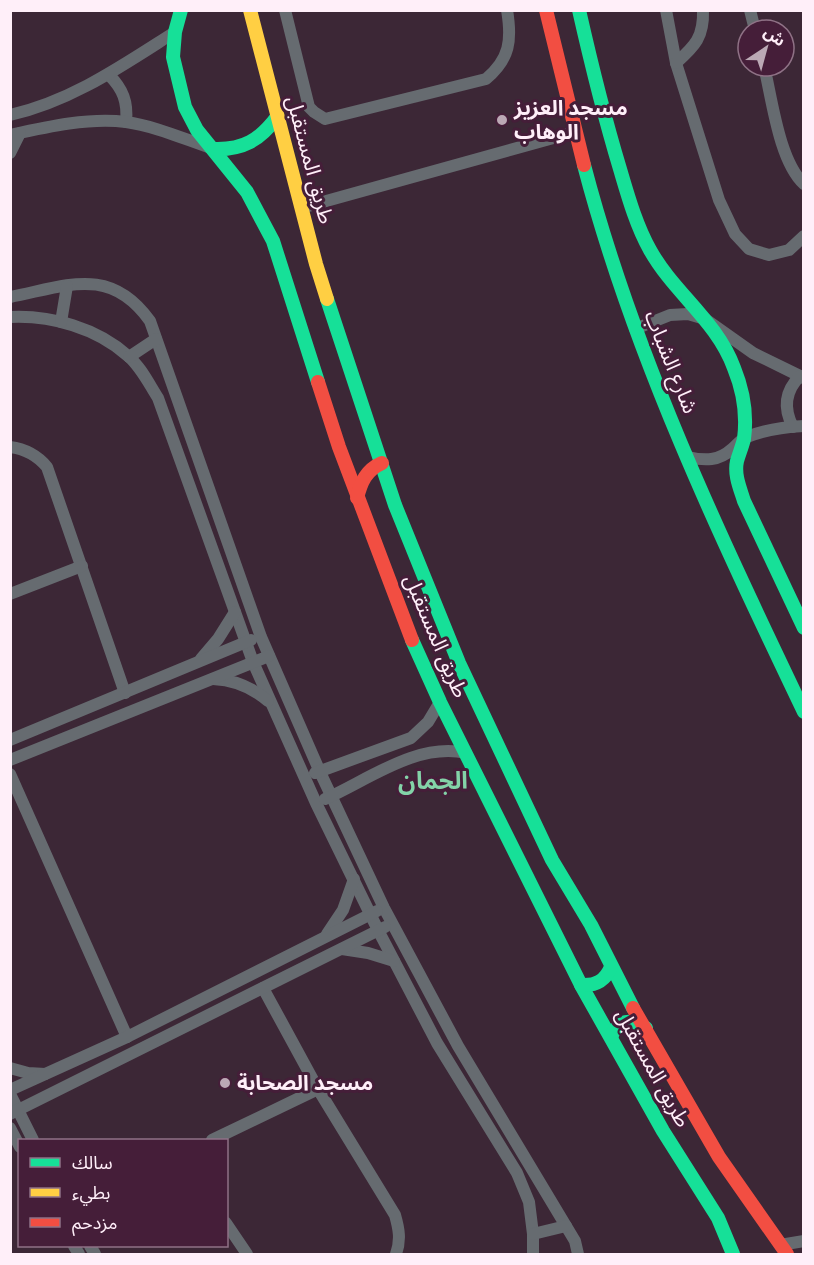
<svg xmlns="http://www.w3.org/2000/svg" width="814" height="1265" font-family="Figtree,'Noto Sans Arabic',sans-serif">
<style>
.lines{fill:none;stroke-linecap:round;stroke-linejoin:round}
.street{stroke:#666b70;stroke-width:12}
.fast{stroke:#16e098;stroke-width:14}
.slow{stroke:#ffcf43;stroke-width:14}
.jam{stroke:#f24e42;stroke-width:14}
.poi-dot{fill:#bba9b5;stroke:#451e39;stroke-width:2}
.labels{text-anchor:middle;stroke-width:6;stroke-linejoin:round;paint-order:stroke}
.poi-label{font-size:21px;font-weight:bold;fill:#ffeff9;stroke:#451e39;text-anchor:start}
.street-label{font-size:21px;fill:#ffeff9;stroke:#451e39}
.quarter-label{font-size:24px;font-weight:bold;fill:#83d3a8;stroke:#451e39}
</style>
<rect width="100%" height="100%" fill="#3c2736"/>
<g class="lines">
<g class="street">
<path d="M285 10 309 107 314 112 325 119 486 79C510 59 512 40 507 10"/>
<polyline points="666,10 676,63 719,200 735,234 749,249 769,255 789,250 804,236"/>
<polyline points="750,10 755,30"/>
<path d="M676 63C695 46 704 37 703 10"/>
<path d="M764 66C772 99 779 161 804 184"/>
<path d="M109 75C123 89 128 102 126 122"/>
<path d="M10 115C72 101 123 65 175 32"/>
<path d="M10 135C46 127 90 117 126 122 155 126 184 139 211 148"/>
<polyline points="10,153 20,133"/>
<polyline points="301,208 575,132"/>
<path d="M10 297C67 286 110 265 150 321L261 637 320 772 384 908 458 1046 575 1241 578 1254"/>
<path d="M10 317C51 315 97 328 128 356 141 367 149 384 158 398L253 662 316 803 378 930 437 1043 517 1173 529 1202 533 1234V1254"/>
<polyline points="61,322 67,286"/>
<polyline points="635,329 670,315 688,314 705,319 753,353 804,378"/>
<polyline points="129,357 156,339"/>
<path d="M793 427C783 408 785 391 800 376"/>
<path d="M10 447C26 449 37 455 47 467L125 693"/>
<path d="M688 457C705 461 719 461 732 449 737 445 741 439 747 437 764 430 785 427 804 426"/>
<polyline points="10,594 82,566"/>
<polyline points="201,659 218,639 235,612"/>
<path d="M213 679C235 680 252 687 268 701"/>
<polyline points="10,740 251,640"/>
<polyline points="10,760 269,656"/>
<polyline points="315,773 411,738 428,722 440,702"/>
<polyline points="10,774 127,1037"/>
<path d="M325 799C368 780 417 742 466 753"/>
<polyline points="327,934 343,910 354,879"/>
<polyline points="342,949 368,953 394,961"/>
<path d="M263 988 318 1089 395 1215C399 1229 401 1240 396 1254"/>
<polyline points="10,1068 28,1073 45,1074"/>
<polyline points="10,1090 127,1037 377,911"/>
<polyline points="10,1094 33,1140"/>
<polyline points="10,1114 385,927"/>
<polyline points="10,1128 20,1147"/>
<polyline points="212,1140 318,1089"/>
<polyline points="226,1223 247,1254"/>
<polyline points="533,1234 566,1226"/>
<polyline points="780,1245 804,1241"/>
<polyline points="74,1246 79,1254"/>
<polyline points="90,1246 95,1254"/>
</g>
<g class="fast">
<polyline points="181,10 175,32 173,57 185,107 197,130 247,192 273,241 318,382"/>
<path d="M579 10C591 63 604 116 620 169 628 196 636 225 650 250 674 293 717 321 734 368 743 390 747 416 744 439 742 447 739 454 737 461 734 475 740 488 744 501L804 628"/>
<path d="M214 149C243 150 260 140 277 117"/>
<path d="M584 165C634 356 719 534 804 712"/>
<polyline points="327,299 395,505 459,663 552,860 591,925 633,1008"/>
<polyline points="412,640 440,702 581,985 663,1131 718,1218 733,1254"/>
<path d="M581 985C596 986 605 981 611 967"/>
<path d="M611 1037C618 1019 631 1018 646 1028"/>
</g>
<polyline class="slow" points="250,10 316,264 327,299"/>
<g class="jam">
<polyline points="546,10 584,165"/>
<polyline points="318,382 339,447 412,640"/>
<path d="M357 498C361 482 366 470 382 463"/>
<polyline points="633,1008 719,1157 787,1254"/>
</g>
</g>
<g class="poi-dot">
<circle cx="502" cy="120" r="6"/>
<circle cx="225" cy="1083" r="6"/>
</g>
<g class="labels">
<g class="poi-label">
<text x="514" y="115">مسجد العزيز<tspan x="514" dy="24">الوهاب</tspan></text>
<text x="237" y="1090">مسجد الصحابة</text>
</g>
<g class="street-label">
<text transform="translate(310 160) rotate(75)" y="7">طريق المستقبل</text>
<text transform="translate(671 362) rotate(68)" y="7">شارع الشباب</text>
<text transform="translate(436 636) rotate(67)" y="7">طريق المستقبل</text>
<text transform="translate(653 1068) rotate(61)" y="7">طريق المستقبل</text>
</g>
<g class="quarter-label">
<text x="433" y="789">الجمان</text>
</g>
</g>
<rect width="814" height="1265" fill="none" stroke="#ffeff9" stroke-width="24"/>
<rect x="18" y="1139" width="210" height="108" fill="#451e39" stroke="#8f7286" stroke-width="1.5"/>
<rect x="30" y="1158" width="30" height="9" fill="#16e098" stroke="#8f7286" stroke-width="1.5"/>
<text x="72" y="1169" font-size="18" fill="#ffeff9">سالك</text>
<rect x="30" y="1188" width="30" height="9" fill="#ffcf43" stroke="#8f7286" stroke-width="1.5"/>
<text x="72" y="1199" font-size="18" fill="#ffeff9">بطيء</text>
<rect x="30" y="1218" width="30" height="9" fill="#f24e42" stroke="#8f7286" stroke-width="1.5"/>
<text x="72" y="1229" font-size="18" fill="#ffeff9">مزدحم</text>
<g transform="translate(766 48) rotate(36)"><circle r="28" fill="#451e39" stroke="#8f7286" stroke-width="1.5"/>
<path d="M0-4.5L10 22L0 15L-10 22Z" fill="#bba9b5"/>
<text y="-9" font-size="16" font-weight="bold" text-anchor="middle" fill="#ffeff9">ش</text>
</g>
</svg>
